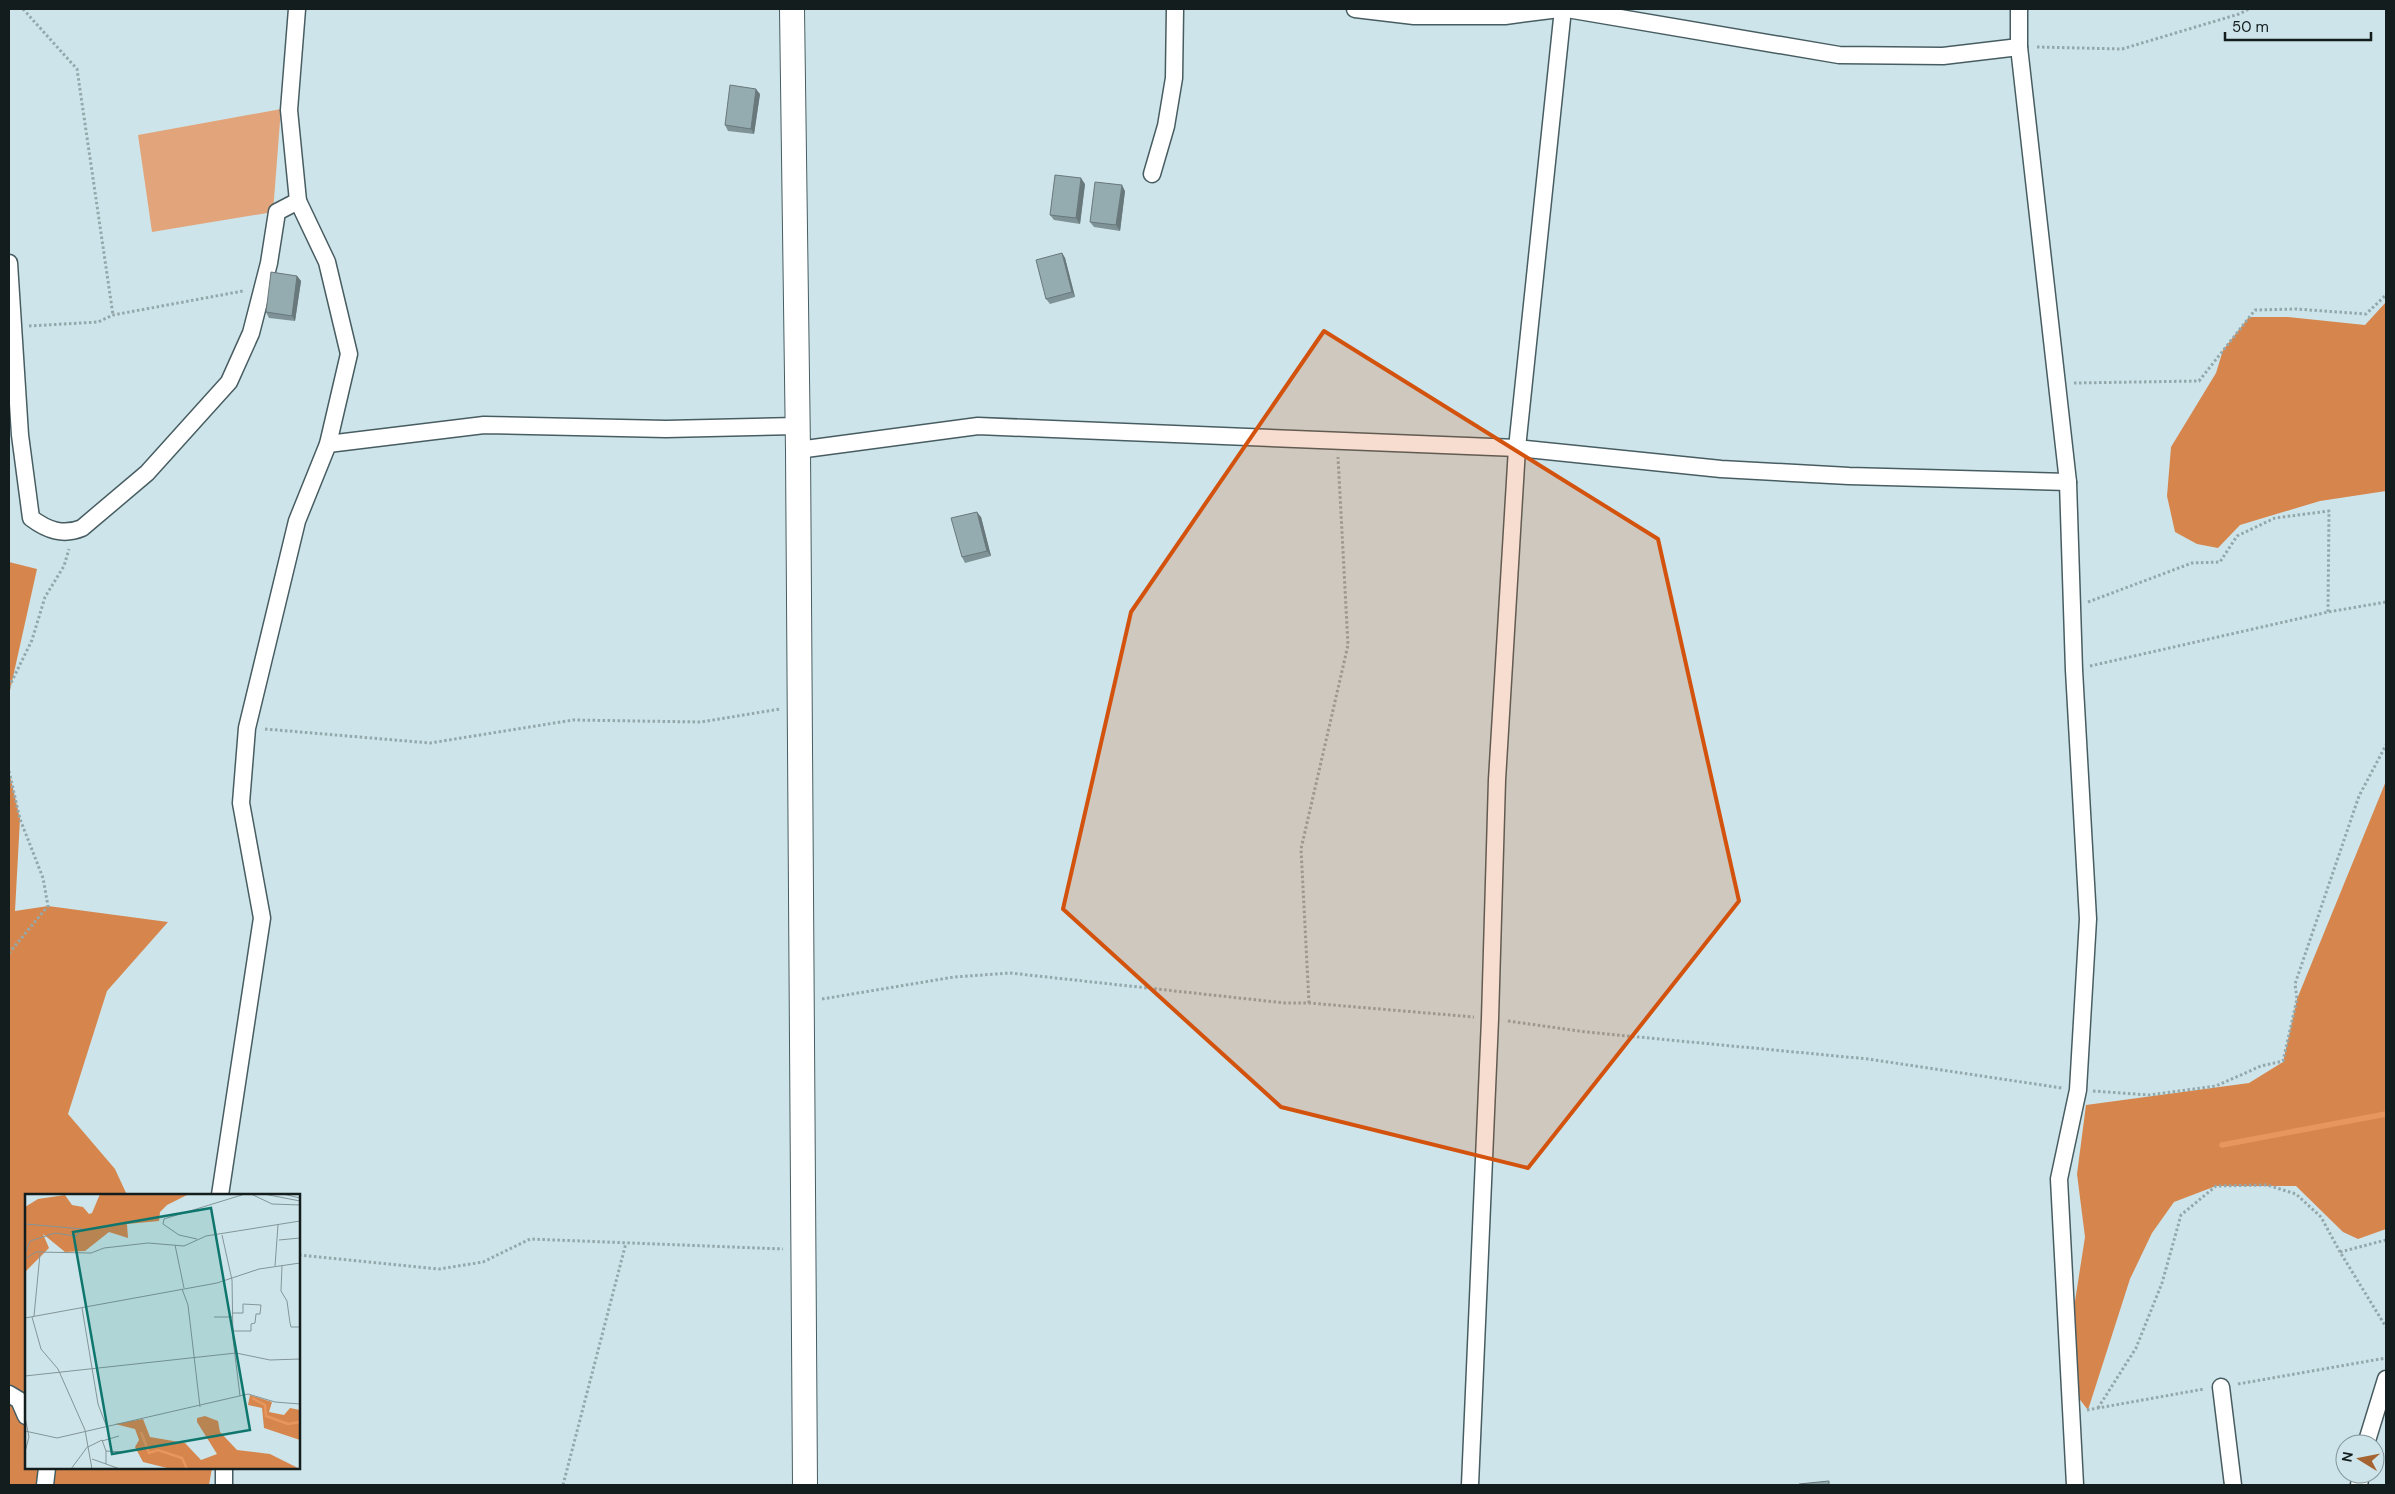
<svg xmlns="http://www.w3.org/2000/svg" width="2395" height="1494" font-family="'DM Sans',sans-serif">
<style>
.green{fill:#e2a57b}
.forest{fill:#d6864d}
.lines{fill:none;stroke-linecap:round;stroke-linejoin:round}
.stream{stroke:#e7975d;stroke-width:5.5}
.street-casing{stroke:#485d62;stroke-width:19}
.secondary-casing{stroke:#485d62;stroke-width:26}
.path{stroke:#94a8ac;stroke-width:3;stroke-dasharray:2.5 2.5;stroke-linecap:butt}
.street{stroke:#fff;stroke-width:16}
.secondary{stroke:#fff;stroke-width:24}
.wall{fill:#7f9397}
.shaded-wall{fill:#68787b}
.building{fill:#94abb0;stroke:#68787b}
.marked{fill:#d3530e;fill-opacity:0.2;stroke:#d3530e;stroke-width:4;stroke-linejoin:round}
.inset-river{fill:none;stroke:#e7975d;stroke-width:2.5}
.inset-road{fill:none;stroke:#839598;stroke-width:1}
.view{fill:#0f766e;fill-opacity:0.15;stroke:#0f766e;stroke-width:2.5}
.inset-edge{fill:none;stroke:#141d1e;stroke-width:2.5}
</style>
<rect width="100%" height="100%" fill="#cde5ea"/>
<polygon class="green" points="281,109 273,212 152,232 138,135"/>
<g class="forest">
<polygon points="2386,302 2386,491 2320,501 2240,525 2218,548 2197,544 2175,532 2167,496 2171,447 2216,373 2223,350 2249,317 2288,317 2365,325"/>
<polygon points="9,562 37,569 9,695"/>
<polygon points="9,771 20,819 15,911 48,906 168,922 107,991 68,1114 115,1169 127,1195 26,1195 26,1468 212,1468 209,1485 9,1485"/>
<polygon points="2386,781 2386,1229 2358,1239 2343,1232 2296,1186 2216,1186 2174,1202 2152,1233 2130,1279 2088,1410 2063,1378 2085,1237 2077,1174 2086,1105 2249,1083 2283,1062 2297,999"/>
</g>
<g class="lines">
<polyline class="stream" points="2222,1145 2386,1114"/>
<defs>
<g id="street">
<polyline points="1355,9 1414,16 1505,16 1559,9"/>
<polyline points="1567,9 1839,55 1943,56 2019,47"/>
<polyline points="2019,9 2019,47 2068,482 2074,670 2088,919 2078,1090 2059,1179 2075,1485"/>
<polyline points="1152,174 1166,126 1174,78 1175,9"/>
<path d="M9 263 20 435 31 518C47 530 63 536 82 528L147 473 229 382 251 333 269 263 277 212 298 201"/>
<polyline points="328,444 484,425 666,429 797,426"/>
<polyline points="798,450 978,426 1517,448 1721,469 1849,476 2068,482"/>
<polyline points="220,1195 262,918 241,803 247,728 297,521 328,444 349,354 327,262 298,201 289,110 297,9"/>
<polyline points="2221,1387 2233,1485"/>
<polyline points="9,1394 19,1400 26,1416"/>
<polyline points="2366,1444 2386,1379"/>
<polyline points="224,1468 224,1485"/>
<polyline points="45,1485 47,1468"/>
<polyline points="1470,1485 1490,1019 1497,780 1517,448 1563,9"/>
<polyline points="2359,1485 2361,1474"/>
</g>
<polyline id="secondary" points="792,9 798,450 805,1485"/>
</defs>
<use href="#street" class="street-casing"/>
<use href="#secondary" class="secondary-casing"/>
<g class="path">
<polyline points="23,9 77,69 113,315"/>
<polyline points="2037,47 2122,49 2239,14 2249,9"/>
<polyline points="29,326 98,322 113,315 243,291"/>
<polyline points="2074,383 2199,381 2255,310 2296,309 2366,314 2386,295"/>
<polyline points="2088,602 2192,563 2220,562 2237,536 2275,518 2329,511 2328,612"/>
<polyline points="2090,666 2328,612 2386,602"/>
<polyline points="9,687 32,640 45,597 64,566 69,549"/>
<polyline points="265,729 430,743 573,720 701,722 780,709"/>
<polyline points="9,771 20,819 43,878 48,906 9,953"/>
<polyline points="822,999 954,977 1010,973 1285,1003 1309,1003 1474,1017"/>
<polyline points="1309,1003 1301,849 1348,645 1338,457"/>
<polyline points="1508,1021 1586,1032 1868,1059 2062,1088"/>
<polyline points="2093,1091 2149,1095 2216,1086 2261,1066 2283,1061 2297,999 2295,984 2359,796 2386,745"/>
<polyline points="2386,1240 2340,1252 2386,1327"/>
<polyline points="299,1255 439,1269 483,1262 530,1239 783,1249"/>
<polyline points="2238,1384 2386,1358"/>
<polyline points="2098,1408 2136,1348 2162,1283 2181,1215 2216,1186 2267,1185 2296,1194 2321,1217 2340,1252"/>
<polyline points="2087,1410 2204,1389"/>
<polyline points="563,1485 626,1243"/>
</g>
<use href="#street" class="street"/>
<use href="#secondary" class="secondary"/>
</g>
<g class="wall">
<polygon points="760,94 754,134 728,131 725,125"/>
<polygon points="1085,184 1080,224 1054,220 1050,215"/>
<polygon points="1125,191 1120,231 1094,227 1090,222"/>
<polygon points="1062,253 1065,258 1075,297 1050,304 1046,299"/>
<polygon points="297,276 301,281 295,321 269,318 266,312"/>
<polygon points="981,517 991,556 965,563 962,557"/>
</g>
<g class="shaded-wall">
<polygon points="756,89 760,94 754,134 751,129"/>
<polygon points="1081,178 1085,184 1080,224 1076,218"/>
<polygon points="1122,185 1125,191 1120,231 1116,225"/>
<polygon points="1062,253 1065,258 1075,297 1072,292"/>
<polygon points="297,276 301,281 295,321 292,316"/>
<polygon points="977,512 981,517 991,556 987,551"/>
</g>
<g class="building">
<polygon points="730,85 756,89 751,129 725,125"/>
<polygon points="1055,175 1081,178 1076,218 1050,215"/>
<polygon points="1095,182 1122,185 1116,225 1090,222"/>
<polygon points="1062,253 1072,292 1046,299 1036,260"/>
<polygon points="271,272 297,276 292,316 266,312"/>
<polygon points="977,512 987,551 962,557 951,518"/>
<polygon points="1829,1481 1829,1485 1799,1485 1799,1484"/>
</g>
<path class="marked" d="M1324 331 1658 539 1739 901 1528 1168 1281 1107 1063 909 1131 612Z"/>
<g transform="translate(25 1194)">
<rect width="275" height="275" fill="#cde5ea"/>
<path d="M75 0H164L142 11 135 18 134 27 102 30 103 44 84 38 60 57 40 58 18 40 24 54 0 78V13L13 5 40 1 47 11 58 13 64 20 67 19ZM225 201 247 208 244 218 259 221 265 214 275 216V246L239 234 237 214 223 211ZM180 222 193 227 195 238 212 256 245 260 275 275H146L118 268 110 253 114 246 110 235 90 230 118 225 125 243 160 249 176 266 192 260 172 228V224Z" fill="#d6864d"/>
<path class="inset-river" d="M227 204 240 211 241 222 263 230 275 228M116 238 124 259 133 256 157 264 162 275"/>
<path class="inset-road" d="M226 0 247 10 275 11M239 0 275 7M258 0 275 4M0 30 58 35 51 42 30 39 5 47 0 60M197 41 207 86 208 145 215 202M172 45 154 41 138 30 139 25 220 0M254 46 275 44M150 51 159 94M0 65 11 58 66 59 79 54 123 49 159 52 181 42 275 27M257 71 256 97 262 107 265 129 266 133H275M250 72 253 31M157 95 163 111 175 213M57 114 73 210 81 231M207 119H218V110L236 111 235 120H231L230 129 226 130V137H207M9 122 15 60M7 123 16 155 33 175 60 236 67 275M189 123H207M0 124 192 89 234 75 275 69M0 182 211 159 245 166 275 165M0 223 4 243 0 258M0 237 32 244 223 200 250 208 275 210M77 247 94 242M63 253 77 246 81 257M67 265 95 275M81 270V257L99 258M46 275 63 252"/>
<path class="view" d="M186 14 225 236 87 260 48 38Z"/>
<rect width="275" height="275" class="inset-edge"/>
</g>
<rect width="2395" height="1494" fill="none" stroke="#141d1e" stroke-width="20"/>
<g transform="translate(2360 1459) rotate(280)"><circle r="24" fill="#cde5ea" stroke="#839598"/>
<path d="M0-4L9 19L0 12L-9 19Z" fill="#a56331"/>
<text y="-8" font-size="14" font-weight="bold" text-anchor="middle" fill="#141d1e">N</text>
</g>
<path d="M2225 32v8h146v-8" fill="none" stroke="#141d1e" stroke-width="2.5"/>
<text x="2232" y="32" font-size="15" fill="#141d1e" stroke="#cde5ea" stroke-width="4" paint-order="stroke">50 m</text>
</svg>
